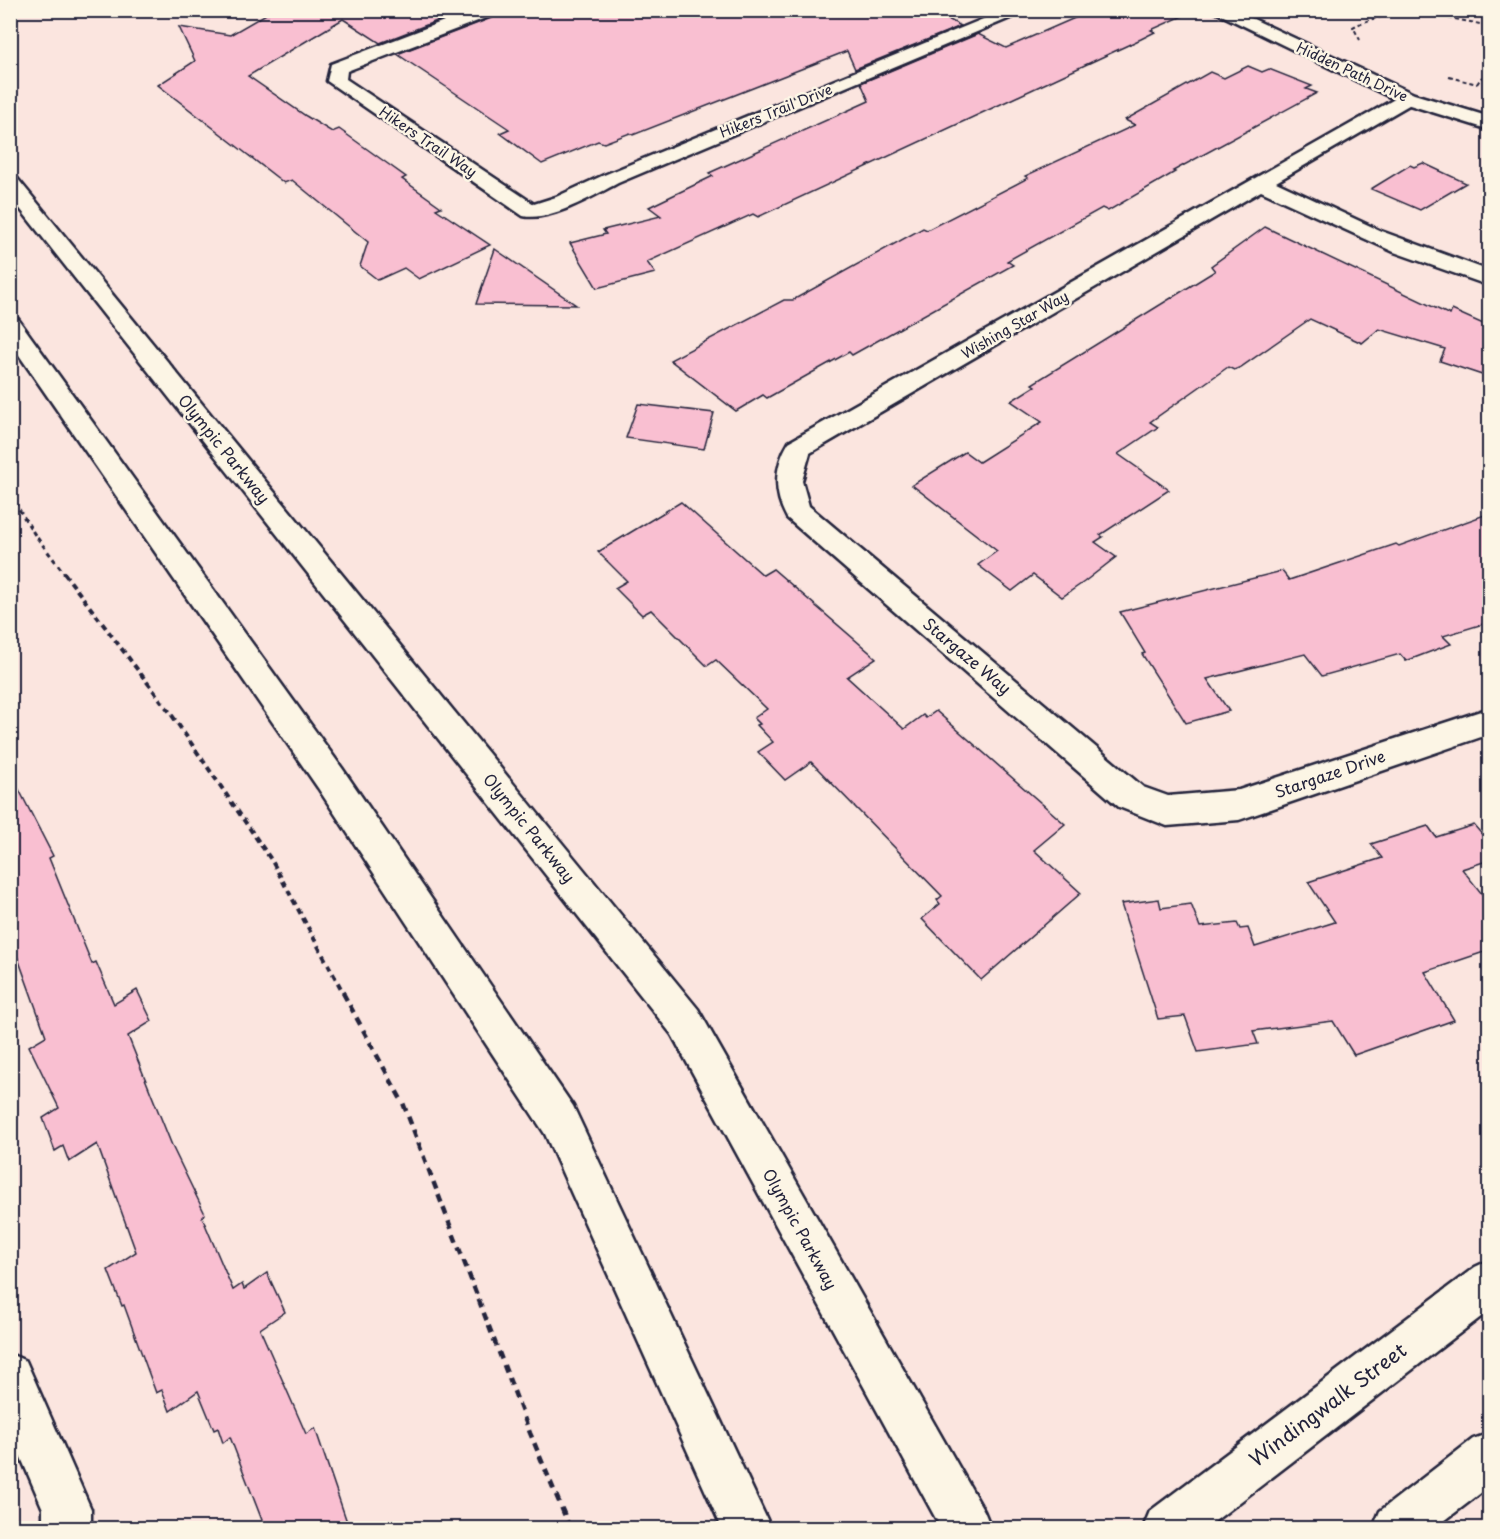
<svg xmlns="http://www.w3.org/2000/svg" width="1500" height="1539" font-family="'Playpen Sans',sans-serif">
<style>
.building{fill:#f9bfd1;stroke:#22223b;stroke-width:1.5}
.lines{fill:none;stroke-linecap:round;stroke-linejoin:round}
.minor-casing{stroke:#22223b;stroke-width:5}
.tertiary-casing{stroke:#22223b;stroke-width:5}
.secondary-casing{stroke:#22223b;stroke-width:5}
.path-far3{stroke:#22223b;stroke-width:2;stroke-dasharray:4 3;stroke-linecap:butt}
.path-far2{stroke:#22223b;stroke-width:3;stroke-dasharray:4.5 4;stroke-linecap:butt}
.path-far1{stroke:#22223b;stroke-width:4;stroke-dasharray:6 4.5;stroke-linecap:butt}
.path{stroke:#22223b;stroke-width:4.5;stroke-dasharray:8 6;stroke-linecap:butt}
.minor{fill:#fcf5e5;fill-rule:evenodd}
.tertiary{fill:#fcf5e5;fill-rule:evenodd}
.secondary{fill:#fcf5e5;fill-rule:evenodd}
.labels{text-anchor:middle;stroke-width:5;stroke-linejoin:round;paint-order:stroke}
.far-street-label{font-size:14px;fill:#22223b;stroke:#fcf5e5}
.street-label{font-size:16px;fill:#22223b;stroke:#fcf5e5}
.near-street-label{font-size:20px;fill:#22223b;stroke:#fcf5e5}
</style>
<rect width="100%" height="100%" fill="#fbe5df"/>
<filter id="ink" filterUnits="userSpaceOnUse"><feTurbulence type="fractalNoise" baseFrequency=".0167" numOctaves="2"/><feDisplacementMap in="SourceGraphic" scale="12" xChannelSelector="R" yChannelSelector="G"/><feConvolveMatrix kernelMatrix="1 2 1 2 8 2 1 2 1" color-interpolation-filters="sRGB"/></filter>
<g filter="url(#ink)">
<g class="building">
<polygon points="273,10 465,10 380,43 343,19 248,76 306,116 332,132 339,129 388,164 406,177 402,179 441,207 436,209 490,245 419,279 404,268 378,280 360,266 368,242 292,180 284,183 158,85 195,61 179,27 230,35"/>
<polygon points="500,10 931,10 961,26 855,69 847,51 633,135 630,133 604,143 598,141 542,164 500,133 509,129 397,54 497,16"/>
<polygon points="1093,10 1196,10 1151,30 1155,32 1141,39 758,217 753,214 647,262 655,273 597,288 570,243 606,234 603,230 661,216 649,207 713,176 709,173 869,101 861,83 978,34 1006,48"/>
<polygon points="1248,66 1262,72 1269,69 1312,86 1306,89 1317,93 1173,171 1175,172 1108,211 1102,208 1007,261 1013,265 852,355 849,352 767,398 763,395 736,411 670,360 784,300 793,300 923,228 927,230 1028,178 1025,176 1135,125 1125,120 1210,72 1224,78"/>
<polygon points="1423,163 1466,183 1420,210 1371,189 1410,165 1414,167"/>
<polygon points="1265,227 1450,315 1452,310 1490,327 1490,363 1487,362 1482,375 1440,361 1445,349 1379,329 1362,343 1310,319 1241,367 1234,370 1228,367 1150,422 1158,427 1118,454 1169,490 1100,535 1103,537 1095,542 1116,557 1084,582 1062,597 1033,575 1012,591 978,565 997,551 912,485 965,452 979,462 1042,422 1011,401 1035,386 1032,384 1215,271 1211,266"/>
<polygon points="495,249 576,305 476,304"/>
<polygon points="638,404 714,413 704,449 626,438"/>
<polygon points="681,502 763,575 773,569 876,658 847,677 904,729 923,715 926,718 936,711 1065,824 1034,850 1081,893 981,980 922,919 940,904 937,900 942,896 811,762 785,780 758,752 773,742 757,725 760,724 754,718 767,709 716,660 707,666 651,610 642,615 615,588 627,581 598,552"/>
<polygon points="1490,513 1490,622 1443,636 1451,644 1406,661 1400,654 1322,676 1305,654 1207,679 1229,711 1186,723 1142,654 1145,653 1120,612 1282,571 1289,580 1396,544 1399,546"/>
<polygon points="10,772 53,856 49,858 92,964 96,962 114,1004 137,990 152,1021 128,1036 173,1148 205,1214 202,1217 233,1290 242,1284 244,1289 267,1273 285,1312 260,1329 306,1434 315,1428 349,1528 265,1528 230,1437 223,1443 218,1428 214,1430 198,1391 170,1411 162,1390 156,1393 124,1305 122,1306 108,1270 136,1252 97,1144 69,1162 63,1146 55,1151 43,1118 59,1108 29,1046 46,1036 10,936"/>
<polygon points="1474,825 1490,844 1490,860 1462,869 1490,904 1490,950 1425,972 1454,1020 1354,1055 1333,1021 1253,1031 1258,1044 1198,1052 1185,1016 1158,1019 1121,904 1159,899 1161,908 1191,904 1200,927 1237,923 1240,929 1248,928 1255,947 1335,922 1308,882 1382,858 1371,844 1428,826 1436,837"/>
</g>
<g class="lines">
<defs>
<g id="minor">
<path d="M473 10H498L496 14 347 71 346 79 534 204 556 197 604 175 1005 10H1029L618 183C595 195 550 222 523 216L327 81 331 64Z"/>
<path d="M1407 92 1417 98 1414 102 1276 182 1381 231 1490 271V286L1394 252 1261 191 810 453 802 481 809 506 1143 787 1168 796 1239 790 1490 708V734L1239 820 1167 826 1119 807 787 518C773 493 774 466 789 442Z"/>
<polygon points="10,1354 26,1361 91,1509 91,1528 43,1528 43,1509 10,1432"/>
</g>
<g id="tertiary">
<polygon points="1211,10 1234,10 1414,94 1490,117 1490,130 1400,102"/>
<polygon points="1490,1260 1490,1310 1206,1528 1143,1528 1150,1511 1475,1267"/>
<polygon points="1490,1433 1490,1486 1435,1528 1373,1528 1380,1511 1473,1439"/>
</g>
<g id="secondary">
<polygon points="10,176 17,178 698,1009 984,1511 991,1528 941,1528 672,1035 10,196"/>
<polygon points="10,317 18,319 342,768 573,1106 771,1528 722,1528 545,1134 318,788 10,342"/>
</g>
</defs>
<use href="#minor" class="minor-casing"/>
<use href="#tertiary" class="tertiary-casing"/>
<use href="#secondary" class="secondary-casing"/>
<g class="path-far3">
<path d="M1360 40 1353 27C1394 5 1446 17 1490 26"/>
<polyline points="1490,48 1490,52"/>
<polyline points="1449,77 1477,84"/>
<polyline points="1477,84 1481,78 1490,74"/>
</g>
<polyline class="path-far2" points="10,495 35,535 65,574"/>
<polyline class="path-far1" points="64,573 169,711 272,861 344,994"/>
<polyline class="path" points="343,993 403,1103 530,1433 570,1528"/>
<use href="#minor" class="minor"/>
<use href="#tertiary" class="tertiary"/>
<use href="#secondary" class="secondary"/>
</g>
</g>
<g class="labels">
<g class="far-street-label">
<text transform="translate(1352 72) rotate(25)" y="5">Hidden Path Drive</text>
<text transform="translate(776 111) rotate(-22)" y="5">Hikers Trail Drive</text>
<text transform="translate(428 142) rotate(34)" y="5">Hikers Trail Way</text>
<text transform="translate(1015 325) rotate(-30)" y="5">Wishing Star Way</text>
</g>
<g class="street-label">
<text transform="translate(224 449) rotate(51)" y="6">Olympic Parkway</text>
<text transform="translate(967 656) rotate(40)" y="6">Stargaze Way</text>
<text transform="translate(1330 774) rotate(-19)" y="6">Stargaze Drive</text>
<text transform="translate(529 828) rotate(51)" y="6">Olympic Parkway</text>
<text transform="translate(800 1229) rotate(61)" y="6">Olympic Parkway</text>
</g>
<g class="near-street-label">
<text transform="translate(1328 1405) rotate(-37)" y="7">Windingwalk Street</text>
</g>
</g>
<rect width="1500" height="1539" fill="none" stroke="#fcf5e5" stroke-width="36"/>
<rect x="18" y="18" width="1464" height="1503" fill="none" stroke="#22223b" stroke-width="2" filter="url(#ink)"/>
</svg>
